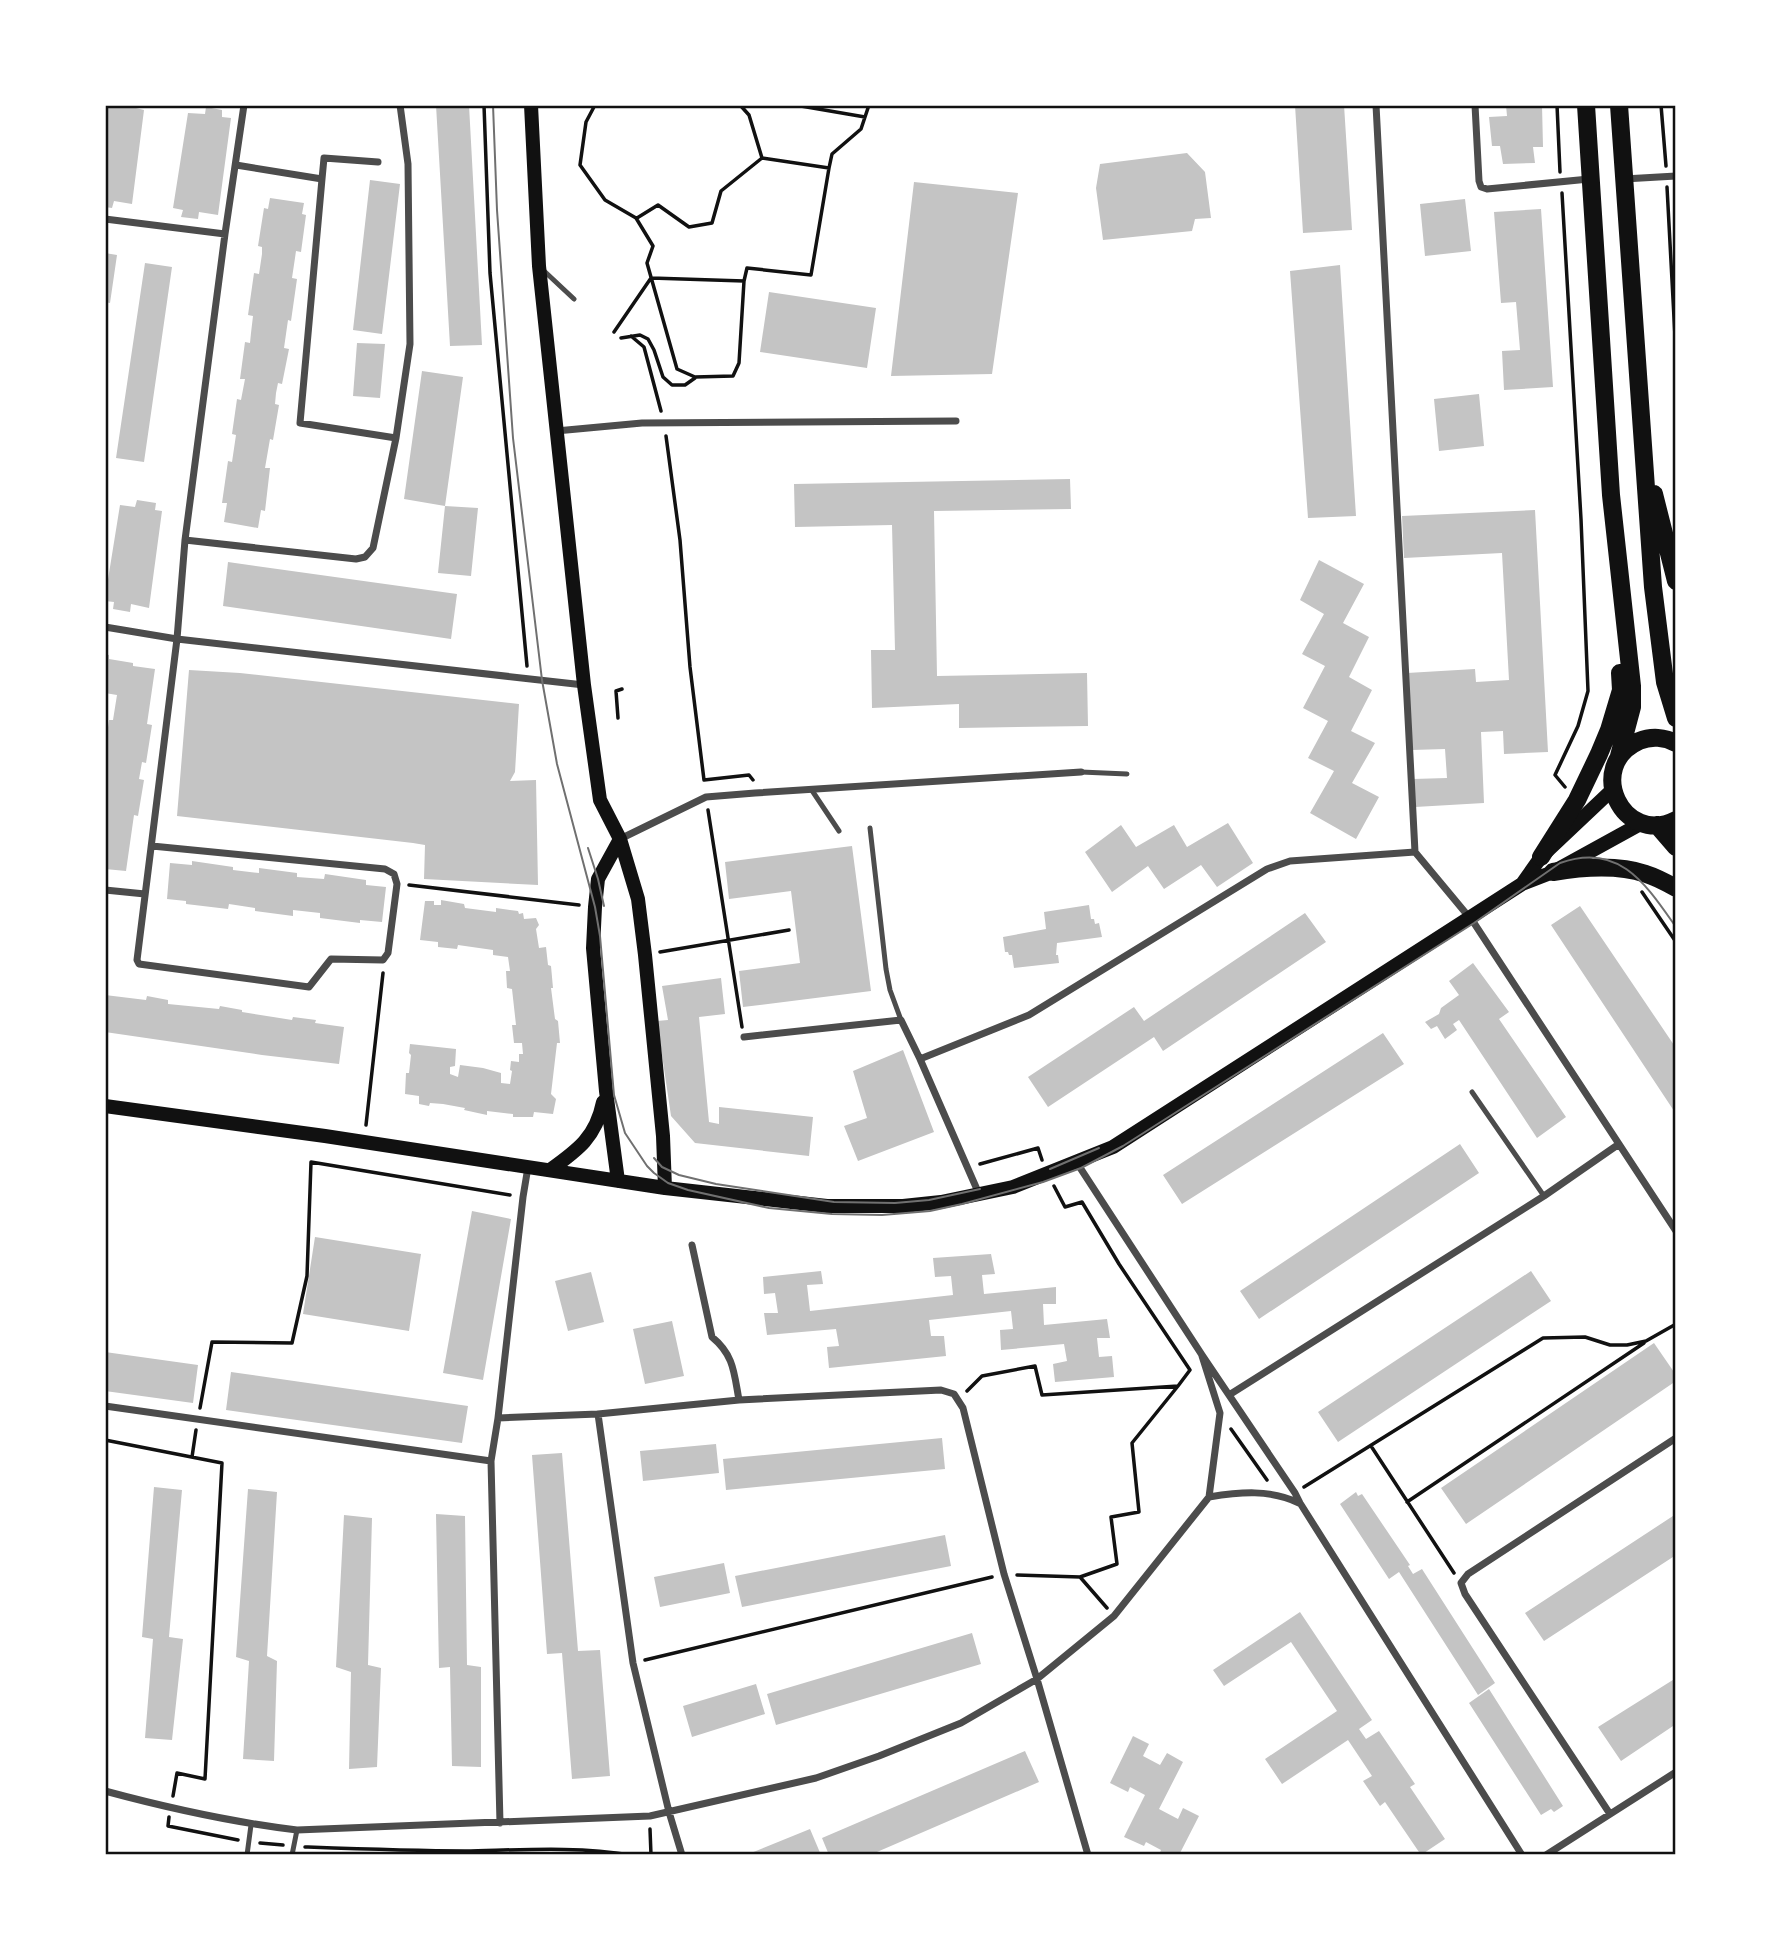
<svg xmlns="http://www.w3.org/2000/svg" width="1781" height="1960" font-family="'DM Sans',sans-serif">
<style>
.building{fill:#c4c4c4}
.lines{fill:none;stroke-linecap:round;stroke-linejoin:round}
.path{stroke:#111;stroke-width:3.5}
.service{stroke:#4c4c4c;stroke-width:5}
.minor{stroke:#4c4c4c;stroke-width:7}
.secondary{stroke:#111;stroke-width:14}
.primary{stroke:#111;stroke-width:18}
.tram{stroke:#707070;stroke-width:2}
.neatline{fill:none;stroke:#111;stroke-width:2.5}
</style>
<rect width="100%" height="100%" fill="#fff"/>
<!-- building -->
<path class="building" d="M105,105H137L136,108L144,110L132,204L114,201L112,208L105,207Z
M436,105H469L482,345L450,346Z
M1295,105H1344L1352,230L1303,233Z
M1506,105H1542L1543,147H1533L1535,163L1503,164L1500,146H1492L1489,117L1507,116Z
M206,107L222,110V117L231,118L218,215L199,212L198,219L181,217L183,210L173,208L188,113L205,114Z
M1187,153L1205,172L1211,218L1195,219L1192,231L1103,240L1096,188L1100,164Z
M370,180L400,184L382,334L353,330Z
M914,182L1018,193L992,374L891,376Z
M270,198L304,203L302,214L306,215L301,252L296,251L295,258L292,278L297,279L291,321L288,320L284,348L289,349L282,384L278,383L276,393L275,404L279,405L273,440L270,439L265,468H270L265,511L261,510L258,528L224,522L227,503H222L228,461L232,462L236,435L232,434L237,399L241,400L245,379H240L245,342L250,343L251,333L253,316L248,315L254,273L259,274L262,254V247L258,246L264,208L268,209Z
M1465,199L1471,251L1425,256L1420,204Z
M1541,209L1553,387L1504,390L1502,351L1520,350L1516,302L1501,303L1494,212Z
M105,253L117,255L110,303L105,302Z
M145,263L172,267L144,462L116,458Z
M1340,265L1356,516L1308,518L1290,271Z
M769,292L876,308L867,368L760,352Z
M357,343L385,344L380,398L353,396Z
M422,371L463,377L445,506L478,508L471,576L438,573L445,506L404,499Z
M1479,394L1484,446L1439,451L1434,399Z
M1070,479L1071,509L934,511L937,676L1087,673L1088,726L959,728V704L872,708L871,650H895L892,525L795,527L794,484Z
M137,500L156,503L155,510L162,511L149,608L131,604L130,612L113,609L114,602L105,601V598L120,505L135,507Z
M1535,510L1548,752L1504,754L1503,731L1481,732L1484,803L1415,807L1413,779L1447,778L1445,749L1412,750L1407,673L1475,669L1476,682L1509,680L1502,553L1404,558L1402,516Z
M1319,560L1364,584L1343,623L1369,637L1349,677L1372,690L1351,731L1375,743L1352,783L1379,797L1356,839L1310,813L1334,771L1308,758L1328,721L1303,708L1325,666L1302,654L1324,614L1300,600Z
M228,562L457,594L451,639L223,606Z
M105,654L109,655V659L133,663V666L155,669L147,724L152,725L146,763L142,762L139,779L144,780L138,816L134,815L126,871L105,869V774L108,757H105V750L109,720H113L117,695L105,693Z
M189,670L240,673L519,704L515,772L510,781L536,780L538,885L424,879L425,845L413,843L177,816Z
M1228,823L1253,863L1217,887L1201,865L1164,889L1148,866L1112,892L1085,852L1121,825L1136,847L1174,825L1187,847Z
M852,846L871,991L743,1007L739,971L800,963L791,891L729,899L725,862Z
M192,861L233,867V870L259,873V868L297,873V877L324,879L325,874L366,880V885L386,887L382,922L360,920V923L320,918V913L293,910V916L255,911V908L229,904L228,909L186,904V901L167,899L170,863L192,865Z
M441,900L464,904L465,908L496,912V908L518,911L519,914L523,913L524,919L536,918L539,925L536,929L539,948L546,947L548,965L551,966L553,988H551L555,1019L558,1021L560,1043H557L551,1094L556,1099L553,1114L534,1112L533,1117H513V1114L487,1111V1115L464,1110L465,1108L443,1104L430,1103L429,1106L419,1104V1096L405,1094L406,1073H409L411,1055L409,1053L410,1044L456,1049L455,1066L450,1067V1074L458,1077L460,1065L483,1068L501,1073V1083L510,1084L512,1071L510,1070L511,1061L519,1062V1054H523L522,1043H514L512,1025H516L512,989L507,988L506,971H510L508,957L493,955V950L458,945L457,949L438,947V942L420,940L425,901H434V905H441Z
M1089,905L1091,919H1094L1095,924L1099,923L1102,937L1057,943L1056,955H1058L1059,963L1014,968L1012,955H1009L1008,952H1005L1003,937L1046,929L1044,912Z
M1580,906L1676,1048V1114L1551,925Z
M1305,913L1326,942L1163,1051L1154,1037L1048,1107L1028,1077L1134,1007L1144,1021Z
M1473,963L1509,1012L1499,1019L1566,1117L1537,1138L1459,1020L1453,1024L1457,1030L1445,1039L1437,1026L1431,1029L1425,1022L1439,1014L1441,1008L1459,995L1449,981Z
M721,978L725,1014L699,1017L709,1122L719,1124V1107L813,1117L809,1156L695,1143L671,1116L657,1021L668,1020L662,986Z
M105,995L146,1000L147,996L168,1000V1004L219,1009L220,1006L242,1010V1012L292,1020L293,1017L316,1020L315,1023L344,1027L339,1064L262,1055L105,1032Z
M1383,1033L1404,1064L1182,1204L1163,1175Z
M903,1050L934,1132L858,1161L844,1126L867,1118L853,1071Z
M1460,1144L1479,1173L1259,1319L1240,1291Z
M472,1211L511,1219L483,1380L443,1373Z
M315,1237L421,1254L409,1331L303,1314Z
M991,1254L995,1274L982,1275L984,1294L1056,1287V1304H1043L1044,1325L1107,1319L1110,1338H1097L1099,1357L1112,1356L1114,1377L1055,1382L1053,1364L1067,1361L1064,1344L1001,1350L1000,1330L1013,1329L1011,1311L929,1320L931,1336H944L946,1356L829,1368L827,1347L839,1346L836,1329L767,1335L764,1313H778L775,1293L764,1294L763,1277L821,1271L823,1284L807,1285L810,1311L953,1295L951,1276L935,1277L933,1258Z
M1531,1271L1551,1301L1338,1442L1318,1412Z
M591,1272L604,1322L568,1331L555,1281Z
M672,1321L684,1376L645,1384L633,1329Z
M1654,1343L1676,1375V1381L1466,1524L1441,1488Z
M105,1352L198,1365L193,1403L105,1391Z
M231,1372L468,1406L462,1443L226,1410Z
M942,1438L945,1469L726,1490L723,1459Z
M716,1444L719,1473L643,1481L640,1451Z
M562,1453L578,1651L600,1650L610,1776L572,1779L562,1653L547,1654L532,1455Z
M154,1487L182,1490L169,1637L183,1639L172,1740L145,1738L153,1639L142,1637Z
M248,1489L277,1492L267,1656L277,1661L274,1761L243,1759L249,1661L236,1657Z
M1356,1492L1358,1496L1362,1494L1410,1565L1408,1566L1413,1574L1422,1569L1495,1683L1478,1695L1399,1572L1389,1579L1340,1504Z
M436,1514L465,1516L467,1665L481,1667V1767L452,1766L450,1667L439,1668Z
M1676,1514V1555L1544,1641L1525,1613Z
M344,1515L372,1518L368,1665L381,1668L377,1767L349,1769L351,1672L336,1667Z
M945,1535L951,1566L742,1607L735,1576Z
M724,1563L730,1593L660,1607L654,1577Z
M1300,1612L1372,1720L1359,1729L1366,1739L1379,1731L1415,1784L1410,1787L1445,1839L1421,1855L1385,1802L1380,1806L1363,1781L1372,1776L1348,1740L1282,1784L1265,1759L1337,1711L1291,1642L1224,1686L1213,1670Z
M972,1633L981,1664L776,1725L767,1694Z
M1676,1678V1724L1621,1761L1598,1727Z
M756,1684L765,1714L692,1737L683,1706Z
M1489,1689L1563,1806L1554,1812L1551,1809L1541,1815L1469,1703Z
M1133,1736L1149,1744L1143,1756L1160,1765L1167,1753L1183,1762L1159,1809L1178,1819L1183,1808L1199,1816L1179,1855H1159L1161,1850L1146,1842L1144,1846L1124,1837L1145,1795L1130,1787L1128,1792L1110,1783Z
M1025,1751L1039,1782L870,1855H829L822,1838Z
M810,1829L821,1855H746Z"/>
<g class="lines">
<!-- path -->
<path class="path" d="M484,105L490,273L527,666
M595,105L586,122L580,165L605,200L636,218L653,246L647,263L677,369L695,377L733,376L739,363L744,281
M795,105L865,117
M1557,105L1560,172
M1661,105L1666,166
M829,168L832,154L861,129L869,105
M1667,187L1676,355
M1562,193L1581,519L1588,691L1578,726L1555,775L1565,787
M637,218L658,205L689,227L712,223L721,191L762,158
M614,332L651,278L744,281L747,268L811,275L829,168L762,158L749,115L740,105
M631,336L644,347L661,411
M621,338L640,335L648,339L654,350L663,377L672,385H685L695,378
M666,436L680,540L690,667L704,780L749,775L753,780
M618,718L616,691L622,689
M708,810L742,1027
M409,885L579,905
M1642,892L1676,942
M660,952L789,930
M366,1125L383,973
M980,1164L1038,1148L1042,1160
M1054,1186L1065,1207L1082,1202L1119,1264L1190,1370L1178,1386
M967,1391L982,1376L1035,1366L1042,1395L1178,1386L1132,1443L1139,1512L1111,1517L1117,1564L1080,1577
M200,1408L212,1342L292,1343L307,1276L311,1162L510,1195
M1231,1429L1267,1480
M105,1440L222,1463L205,1779L177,1773L173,1796
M1371,1446L1454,1573
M192,1457L196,1430
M1304,1487L1543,1338L1585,1337L1610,1345H1627L1646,1341L1676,1324
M1407,1502L1644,1343
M1017,1575L1080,1577L1107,1608
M645,1660L992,1577
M169,1817L168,1826L238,1840
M650,1829L651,1855
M260,1843L283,1845
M305,1847C359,1849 412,1851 465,1851C520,1850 577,1846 631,1855"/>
<!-- service -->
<path class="service" d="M543,270L574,299
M1081,772L1127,774
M811,789L839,831
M870,828L886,969L890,990L901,1020
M1472,1092L1544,1196
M247,1855L251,1825
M292,1855L297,1830"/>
<!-- minor -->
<path class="minor" d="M1376,105L1415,852L1474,923L1676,1231
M1475,105L1479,181L1481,187L1487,189L1589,179
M236,165L322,179L300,423L396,438
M322,179L324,158L378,162
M1624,179L1676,176
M105,219L225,234
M556,431L642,423L956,421
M185,540L356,559L365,557L373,548L396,438L410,344L408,164L400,105
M105,627L177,639L584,685
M620,839L706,797L755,793L1081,772
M152,846L385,869L394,874L397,884L388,953L383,960L331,959L309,987L139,964L137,960L177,639L185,540L225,234L244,105
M105,890L145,894
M744,1037L901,1020L920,1059
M1077,1163L1202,1355L1295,1493L1300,1503L1522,1855
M979,1194L920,1059L1029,1015L1267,869L1290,861L1415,852
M692,1245L712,1337C734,1355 734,1373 739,1400
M1229,1395L1544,1196L1619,1144
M105,1406L491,1461
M598,1414L633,1663L669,1812L682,1855
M498,1418L523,1197L528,1167
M1209,1497C1240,1492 1270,1489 1299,1503
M105,1791C168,1808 231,1822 297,1830L650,1816L816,1778L879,1756L961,1723L1037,1679L1114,1616L1209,1497L1220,1413L1202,1356
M1610,1814L1465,1594L1461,1583L1468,1574L1676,1438
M500,1823L491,1461L498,1418L598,1414L739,1400L941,1390L954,1394L963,1408L1004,1574L1037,1679L1088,1855
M1546,1855L1676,1772"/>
<!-- secondary -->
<path class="secondary" d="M531,105L539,266L584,685L600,800L620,839L638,899L645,955L663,1136L665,1188
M1522,884L1541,857L1612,790V783
M105,1106L325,1136L665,1188L827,1206H903L941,1202L1013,1187L1113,1147L1522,884L1553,872L1642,823
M550,1170C578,1150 596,1137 603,1102
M618,1181L606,1091L593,948L595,907L598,879L620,839"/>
<!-- primary -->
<path class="primary" d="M1586,105L1611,495L1632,686V707L1619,756
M1619,105L1653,587L1665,682L1676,718
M1654,494L1676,581
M1676,743C1665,737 1651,736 1639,741C1584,766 1623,847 1676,820
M1657,825L1676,847
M1541,857L1577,800L1599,754L1609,730L1621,690L1620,673
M1553,872C1583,867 1617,864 1646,874C1656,877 1667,883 1676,888"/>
<!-- tram -->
<path class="tram" d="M493,105L497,210L513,438L542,680L557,764L595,907L600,936L614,1095L625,1133L647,1166L654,1173L668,1183L688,1190L769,1208L832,1214L882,1215L930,1211L962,1204L1043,1182L1081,1168L1123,1146L1474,923L1560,863C1619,842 1645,883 1676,927
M588,848L598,879L604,906
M654,1158L662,1167L679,1175L716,1184L834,1202L895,1203L929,1200L980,1189
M1050,1169L1099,1148"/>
</g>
<!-- border -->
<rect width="1781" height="1960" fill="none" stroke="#ffffff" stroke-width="214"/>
<rect x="107" y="107" width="1567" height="1746" class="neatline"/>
</svg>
